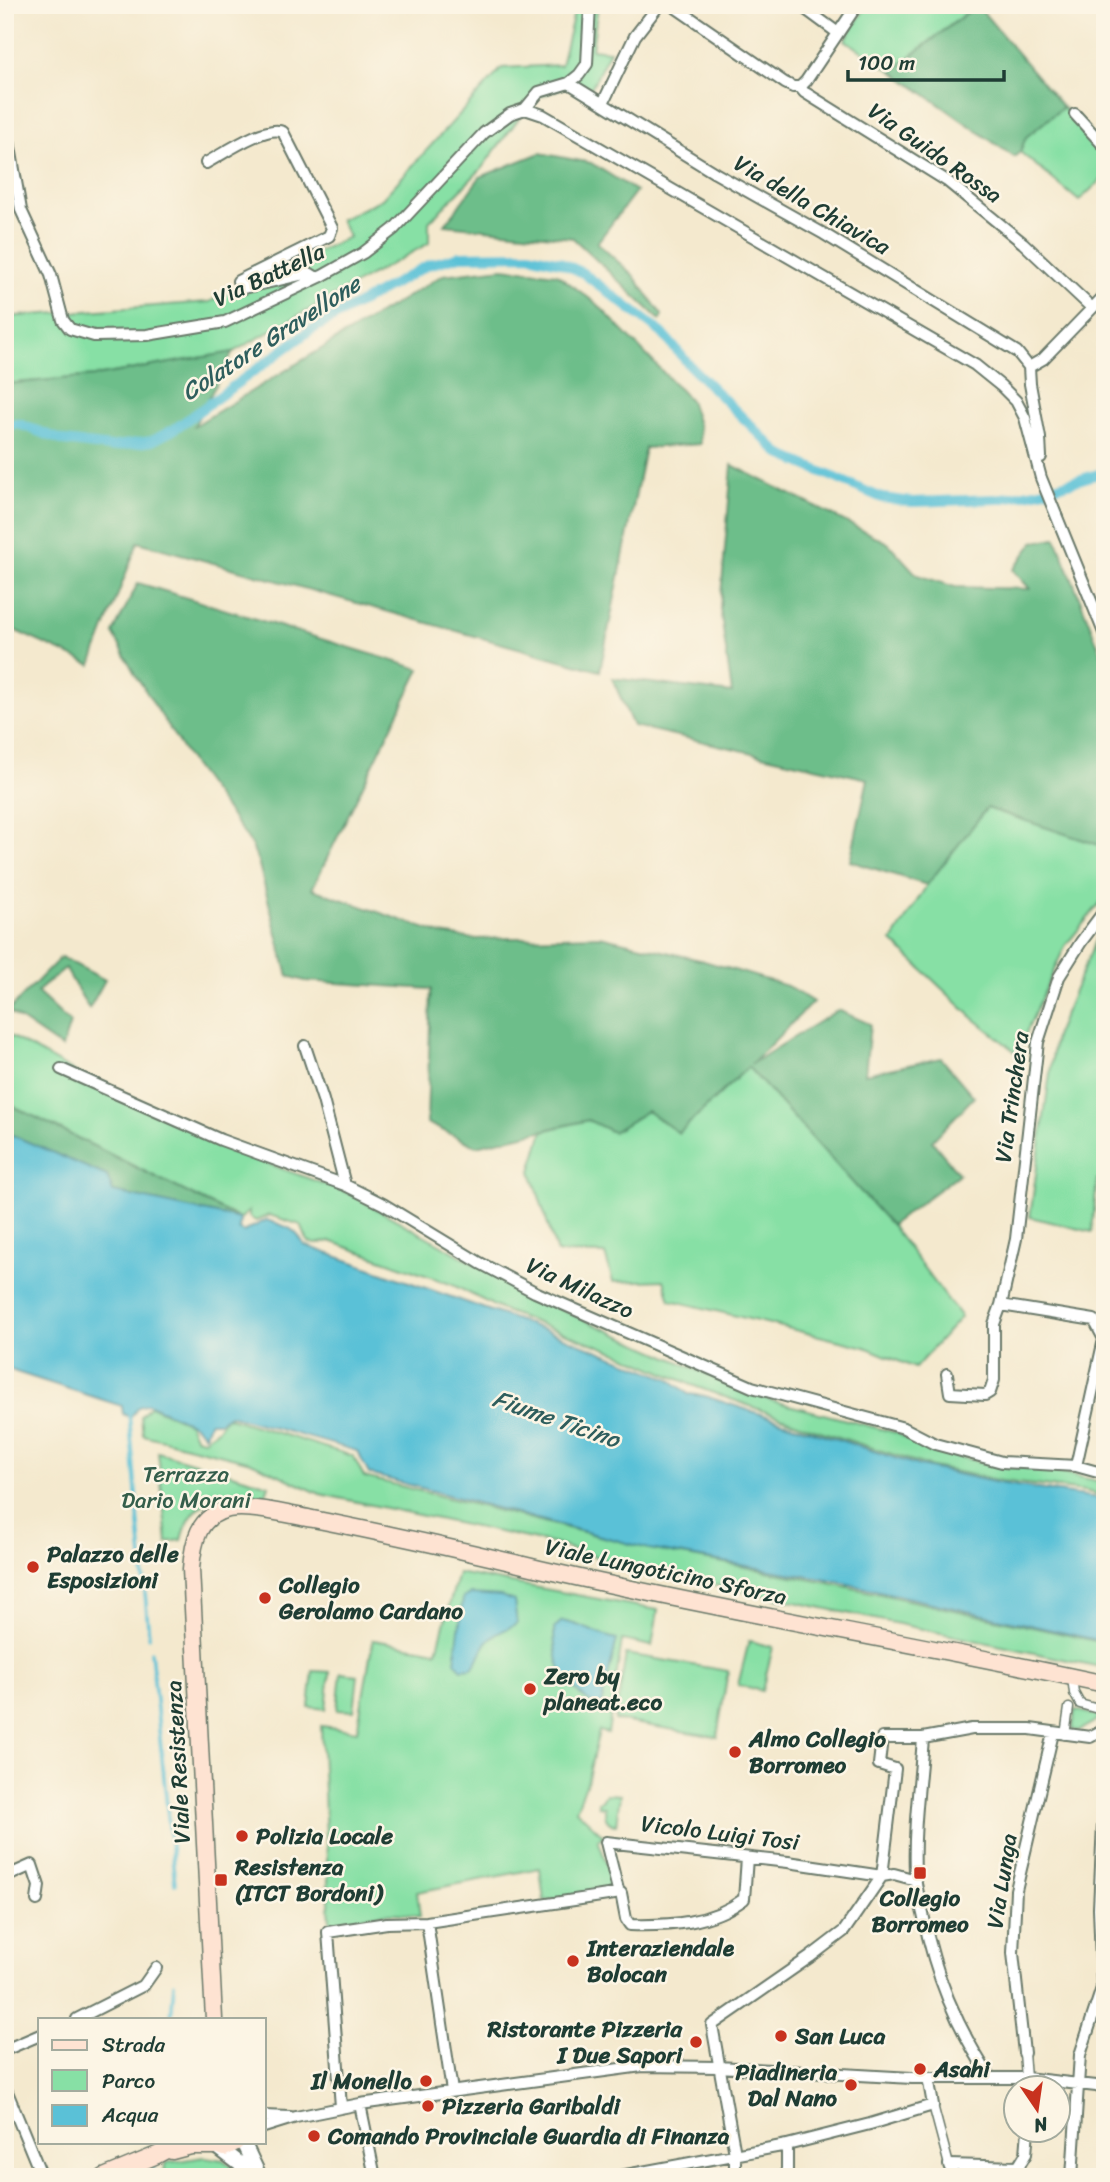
<svg xmlns="http://www.w3.org/2000/svg" width="1110" height="2182" font-family="Sriracha,sans-serif">
<style>
.green{fill:#87e0a5;stroke:#538e6c;stroke-width:2}
.forest{fill:#6dbe8a;stroke:#467e5f;stroke-width:2}
.water{fill:#5ac1d7;stroke:#3c7f86;stroke-width:2}
.lines{fill:none;stroke-linecap:round;stroke-linejoin:round}
.stream{stroke:#5ac1d7;stroke-width:3.5}
.canal{stroke:#5ac1d7;stroke-width:10}
.pedestrian-casing{stroke:#6a796a;stroke-width:11}
.minor-casing{stroke:#6a796a;stroke-width:14}
.tertiary-casing{stroke:#6a796a;stroke-width:18}
.secondary-casing{stroke:#6a796a;stroke-width:19}
.pedestrian{stroke:#fff;stroke-width:8}
.minor{stroke:#fff;stroke-width:10}
.tertiary{stroke:#fff;stroke-width:14}
.secondary{stroke:#fee3d2;stroke-width:16}
.poi-dot{fill:#c8321e;stroke:#fcf5e5;stroke-width:2.5}
.labels{text-anchor:middle;dominant-baseline:central;stroke-width:5;stroke-linejoin:round;paint-order:stroke}
.street-label{font-size:23px;fill:#1f3d34;stroke:#fcf5e5}
.park-label{font-size:23px;fill:#345e4b;stroke:#fcf5e5}
.poi-label{font-size:23px;font-weight:bold;fill:#1f3d34;stroke:#fcf5e5;text-anchor:start}
.water-label{font-size:24px;font-style:italic;fill:#2e5e5d;stroke:#fcf5e5}
</style>
<rect width="100%" height="100%" fill="#fcf5e5"/>
<filter id="ink" filterUnits="userSpaceOnUse"><feTurbulence type="fractalNoise" baseFrequency=".0143" numOctaves="2"/><feDisplacementMap in="SourceGraphic" scale="14" xChannelSelector="R" yChannelSelector="G"/><feConvolveMatrix kernelMatrix="1 2 1 2 8 2 1 2 1" color-interpolation-filters="sRGB"/></filter>
<filter id="wash" filterUnits="userSpaceOnUse"><feTurbulence type="fractalNoise" baseFrequency=".00686" numOctaves="4" result="noise"/><feDisplacementMap in="SourceGraphic" scale="28" xChannelSelector="R" yChannelSelector="G"/><feGaussianBlur stdDeviation="1.57" result="paint"/><feColorMatrix in="noise" values="0 0 0 0 0 0 0 0 0 0 0 0 0 0 0 0 0 1.4 0 .05"/><feComposite in="paint" operator="in"/></filter>
<g filter="url(#wash)">
<rect width="100%" height="100%" fill="#f4e9ce"/>
<!-- green -->
<path class="green" d="M576,5H598L592,49L610,51L590,90L577,82L539,97L519,118L481,169L429,222V243L233,352L95,376L5,384V317L209,302L349,237L340,220L382,199L502,68L561,65Z
M867,5H976L892,71L845,40Z
M1063,107L1105,159V176L1079,201L1020,152L1026,137Z
M987,808L1105,847V897L1065,946L1017,1053L972,1017L892,941L927,885Z
M1105,928V1180L1097,1179L1092,1232L1030,1217L1055,1037L1098,934Z
M5,1033L73,1071L197,1132L269,1164L346,1192L544,1302L732,1385L773,1401L897,1433L926,1449L999,1466L1051,1470L1105,1483V1496L1085,1491L1001,1481L928,1466L814,1429L697,1387L618,1353L502,1310L453,1285L330,1241L315,1244L308,1242L301,1225L269,1215L256,1221L249,1217V1211L240,1219L5,1102Z
M748,1067L891,1225L961,1317L915,1368L865,1347L670,1300L664,1280L613,1282L605,1254L557,1253L531,1171L543,1131L589,1120L613,1132L647,1111L679,1133Z
M150,1406L189,1423L195,1437L204,1439L217,1430L226,1417L353,1456L364,1477L655,1550L839,1585L1105,1643V1668L621,1565L555,1544L320,1494L251,1462L143,1435L141,1416Z
M158,1452L269,1485L263,1502C224,1494 193,1493 182,1540L167,1542Z
M458,1573L658,1610L652,1646L622,1640L608,1733L599,1731L587,1782L576,1810L604,1836L598,1840L617,1891L544,1901L540,1868L417,1892L420,1917C387,1908 363,1917 330,1924L321,1726L357,1731L373,1640L437,1651Z
M749,1641L773,1647L762,1691L738,1685Z
M626,1654L728,1671L717,1737L615,1720Z
M313,1671L330,1672L326,1709L309,1707Z
M341,1673L358,1675L354,1711L337,1710Z
M1075,1710L1103,1717L1078,1731L1072,1730Z
M606,1794L620,1795L616,1825C606,1824 605,1816 605,1807L598,1806V1802L602,1801Z
M205,2157L223,2160L247,2177H164L165,2163Z"/>
<!-- forest -->
<path class="forest" d="M977,5L1063,107L1026,137L1020,152L1014,157L892,71Z
M540,153L591,163L636,191L597,243L633,275L662,315L660,320L573,238L445,225L480,177Z
M503,268L557,274L598,305L690,400L699,428L700,444L645,448L600,671L138,542L91,665L5,626V384L95,376L233,352L194,426L443,275Z
M732,465L888,543L917,575L955,587L1030,589L1013,570L1034,542L1056,538L1105,663V847L987,808L927,885L850,861L868,779L633,726L612,678L732,693L720,608Z
M138,583L420,669L312,889L441,934L474,939L600,936L704,961L787,986L813,1002L751,1064L838,1010L870,1024L865,1074L941,1058L974,1097L932,1141L959,1174L891,1225L748,1067L679,1133L647,1111L613,1132L588,1120L476,1146L427,1123L431,989L305,981L288,976L258,861L250,842L192,764L135,674L113,633Z
M61,957L105,980L89,1009L65,968L37,992L70,1023L62,1048L8,1011Z
M5,1102L240,1219L113,1192L107,1176L5,1132Z"/>
<!-- water -->
<path class="water" d="M5,1132L107,1176L113,1192L240,1219L239,1229L243,1232L266,1220C285,1226 295,1227 304,1245L545,1330L670,1379L688,1394L705,1396L920,1466L999,1483L1105,1499V1642L839,1582L649,1549L369,1474L357,1451L229,1415L219,1422H209L205,1435L193,1424L148,1404L138,1407L131,1417L123,1414L122,1406L16,1372L5,1367Z
M471,1594L501,1596L514,1601L517,1623C509,1629 499,1631 491,1638C481,1646 481,1659 472,1668L462,1669L455,1662L463,1598Z
M562,1621C581,1624 597,1635 617,1639L601,1705L598,1708C565,1686 554,1668 554,1628Z"/>
<g class="lines">
<!-- stream -->
<path class="stream" d="M129,1413L149,1637
M151,1652L175,1884
M171,2019L174,1983
M153,2168L154,2177"/>
<!-- canal -->
<path class="canal" d="M5,425L19,424L64,441L110,447L152,441L173,430L308,332L428,265L460,256L529,255L560,262L583,273L662,333L692,368L780,454L882,498L912,502L998,499L1041,491L1105,472"/>
</g>
</g>
<g filter="url(#ink)">
<g class="lines">
<!-- pedestrian casing -->
<g class="pedestrian-casing">
<path id="pedestrian" d="M1072,1677L1074,1693L1080,1704L1105,1711
M1065,1735L1069,1708
M1024,2053L1026,2078
M933,2105L949,2165"/>
</g>
<!-- minor casing -->
<g class="minor-casing">
<path id="minor" d="M672,5L785,83L793,87H800L804,92L947,181L1023,243L1092,308
M800,5L838,33
M569,83L715,173L824,234L1017,352L1029,367L1030,384L1040,438L1041,457
M800,87L806,81L857,5
M603,103L635,36L659,5
M525,109L543,115L975,365L1001,386L1016,401L1025,418L1041,478L1105,635
M525,109L539,92L569,83L579,75L587,64L590,5
M1075,114L1105,147
M5,118L21,210L51,275L63,320L70,329L94,336L147,335L225,322L322,276L363,253L394,229L484,133L510,114L525,109
M206,163C223,154 266,124 283,132L332,228L329,236L238,281L244,288L309,273L317,278
M1029,367L1043,359L1105,295
M305,1046L323,1100L345,1185
M61,1069L221,1140L345,1185L383,1204L480,1263L535,1292L752,1387L904,1428L935,1444L1002,1462L1076,1466L1105,1474
M947,1374L950,1393L985,1395L990,1392L994,1380V1324L1001,1305
M1076,1466L1104,1339L1094,1320L1001,1305L1016,1239L1038,1042L1059,977L1081,942L1105,910
M923,1738L972,1729H1030L1090,1737L1105,1729
M5,1877L32,1865L39,1886L37,1900
M916,1880L894,1874L882,1876L895,1769L879,1764L882,1738H923C920,1782 913,1828 915,1872C915,1886 920,1901 923,1914C935,1975 956,2026 990,2077
M619,1894L606,1842L788,1862L882,1876L844,1931L810,1957L712,2025L735,2154V2177
M427,1922L452,2091
M77,2019L144,1985L156,1968
M5,2050L40,2035
M1024,2053L1013,1953L1016,1890L1053,1733
M5,2087L42,2177
M360,2104L375,2177
M341,2107L328,1932L387,1923L427,1922L621,1893L626,1919L630,1925C669,1926 711,1924 744,1899L747,1858
M264,2116L290,2117
M264,2127L296,2117L360,2104L642,2066L718,2067L912,2078H1026L1105,2087
M787,2145V2177
M615,2177L787,2145L870,2124L933,2105L928,2077
M954,2177L949,2165L1018,2167
M1017,2177L1018,2167L1026,2154L1028,2130
M1072,2177L1080,2055L1102,1988L1099,1908L1105,1782"/>
</g>
<!-- tertiary casing -->
<g class="tertiary-casing">
<path id="tertiary" d="M243,2142L259,2176
M218,2147L257,2177"/>
</g>
<!-- secondary casing -->
<g class="secondary-casing">
<path id="secondary" d="M214,2019L191,1569C193,1542 198,1515 229,1509C250,1505 291,1515 313,1519C389,1534 465,1551 540,1569C727,1612 917,1643 1105,1684
M210,2142L224,2148L236,2142
M172,2151L191,2146H215
M104,2177L157,2155L181,2142"/>
</g>
<!-- pedestrian -->
<use href="#pedestrian" class="pedestrian"/>
<!-- minor -->
<use href="#minor" class="minor"/>
<!-- tertiary -->
<use href="#tertiary" class="tertiary"/>
<!-- secondary -->
<use href="#secondary" class="secondary"/>
</g>
</g>
<!-- markers -->
<g class="poi-dot">
<circle cx="33" cy="1567" r="7"/>
<circle cx="265" cy="1598" r="7"/>
<circle cx="530" cy="1689" r="7"/>
<circle cx="735" cy="1752" r="7"/>
<circle cx="242" cy="1836" r="7"/>
<rect x="913" y="1866" width="14" height="14" rx="3.5"/>
<rect x="214" y="1873" width="14" height="14" rx="3.5"/>
<circle cx="573" cy="1961" r="7"/>
<circle cx="781" cy="2036" r="7"/>
<circle cx="696" cy="2042" r="7"/>
<circle cx="920" cy="2069" r="7"/>
<circle cx="426" cy="2081" r="7"/>
<circle cx="851" cy="2085" r="7"/>
<circle cx="428" cy="2106" r="7"/>
<circle cx="314" cy="2136" r="7"/>
</g>
<g class="labels">
<!-- street labels -->
<g class="street-label">
<text transform="translate(935 153) rotate(35)">Via Guido Rossa</text>
<text transform="translate(812 205) rotate(30)">Via della Chiavica</text>
<text transform="translate(269 275) rotate(-25)">Via Battella</text>
<text transform="translate(1012 1097) rotate(-82)">Via Trinchera</text>
<text transform="translate(580 1288) rotate(25)">Via Milazzo</text>
<text transform="translate(666 1572) rotate(12)">Viale Lungoticino Sforza</text>
<text transform="translate(178 1762) rotate(-93)">Viale Resistenza</text>
<text transform="translate(720 1833) rotate(7)">Vicolo Luigi Tosi</text>
<text transform="translate(1002 1881) rotate(-81)">Via Lunga</text>
</g>
<!-- park labels -->
<g class="park-label">
<text x="186" y="1474">Terrazza<tspan x="186" dy="26">Dario Morani</tspan></text>
</g>
<!-- poi labels -->
<g class="poi-label">
<text x="47" y="1554">Palazzo delle<tspan x="47" dy="26">Esposizioni</tspan></text>
<text x="279" y="1585">Collegio<tspan x="279" dy="26">Gerolamo Cardano</tspan></text>
<text x="544" y="1676">Zero by<tspan x="544" dy="26">planeat.eco</tspan></text>
<text x="749" y="1739">Almo Collegio<tspan x="749" dy="26">Borromeo</tspan></text>
<text x="256" y="1836">Polizia Locale</text>
<text x="235" y="1867">Resistenza<tspan x="235" dy="26">(ITCT Bordoni)</tspan></text>
<text x="920" y="1898" text-anchor="middle">Collegio<tspan x="920" dy="26">Borromeo</tspan></text>
<text x="587" y="1948">Interaziendale<tspan x="587" dy="26">Bolocan</tspan></text>
<text x="682" y="2029" text-anchor="end">Ristorante Pizzeria<tspan x="682" dy="26">I Due Sapori</tspan></text>
<text x="795" y="2036">San Luca</text>
<text x="934" y="2069">Asahi</text>
<text x="837" y="2072" text-anchor="end">Piadineria<tspan x="837" dy="26">Dal Nano</tspan></text>
<text x="412" y="2081" text-anchor="end">Il Monello</text>
<text x="442" y="2106">Pizzeria Garibaldi</text>
<text x="328" y="2136">Comando Provinciale Guardia di Finanza</text>
</g>
<!-- water labels -->
<g class="water-label">
<text transform="translate(271 338) rotate(-33)">Colatore Gravellone</text>
<text transform="translate(556 1419) rotate(19)">Fiume Ticino</text>
</g>
</g>
<!-- margin -->
<rect width="1110" height="2182" fill="none" stroke="#fcf5e5" stroke-width="28"/>
<!-- legend -->
<rect x="38" y="2018" width="228" height="126" fill="#fcf5e5" stroke="#a4ab9e" stroke-width="2"/>
<rect x="52" y="2040" width="35" height="10" fill="#fee3d2" stroke="#a4ab9e" stroke-width="2"/>
<text x="102" y="2052" font-size="21" fill="#1f3d34">Strada</text>
<rect x="52" y="2070" width="35" height="21" fill="#87e0a5" stroke="#a4ab9e" stroke-width="2"/>
<text x="102" y="2088" font-size="21" fill="#1f3d34">Parco</text>
<rect x="52" y="2105" width="35" height="21" fill="#5ac1d7" stroke="#a4ab9e" stroke-width="2"/>
<text x="102" y="2122" font-size="21" fill="#1f3d34">Acqua</text>
<!-- north arrow -->
<g transform="translate(1037 2109) rotate(167)"><circle r="33" fill="#fcf5e5" stroke="#a4ab9e" stroke-width="2"/>
<path d="M0-5L12 26L0 18L-12 26Z" fill="#c8321e"/>
<text y="-10" font-size="19" font-weight="bold" text-anchor="middle" fill="#1f3d34">N</text>
</g>
<!-- scale -->
<path d="M848 70v10h156v-10" fill="none" stroke="#1f3d34" stroke-width="3.5"/>
<text x="858" y="70" font-size="21" fill="#1f3d34" stroke="#fcf5e5" stroke-width="5" paint-order="stroke">100 m</text>
</svg>
